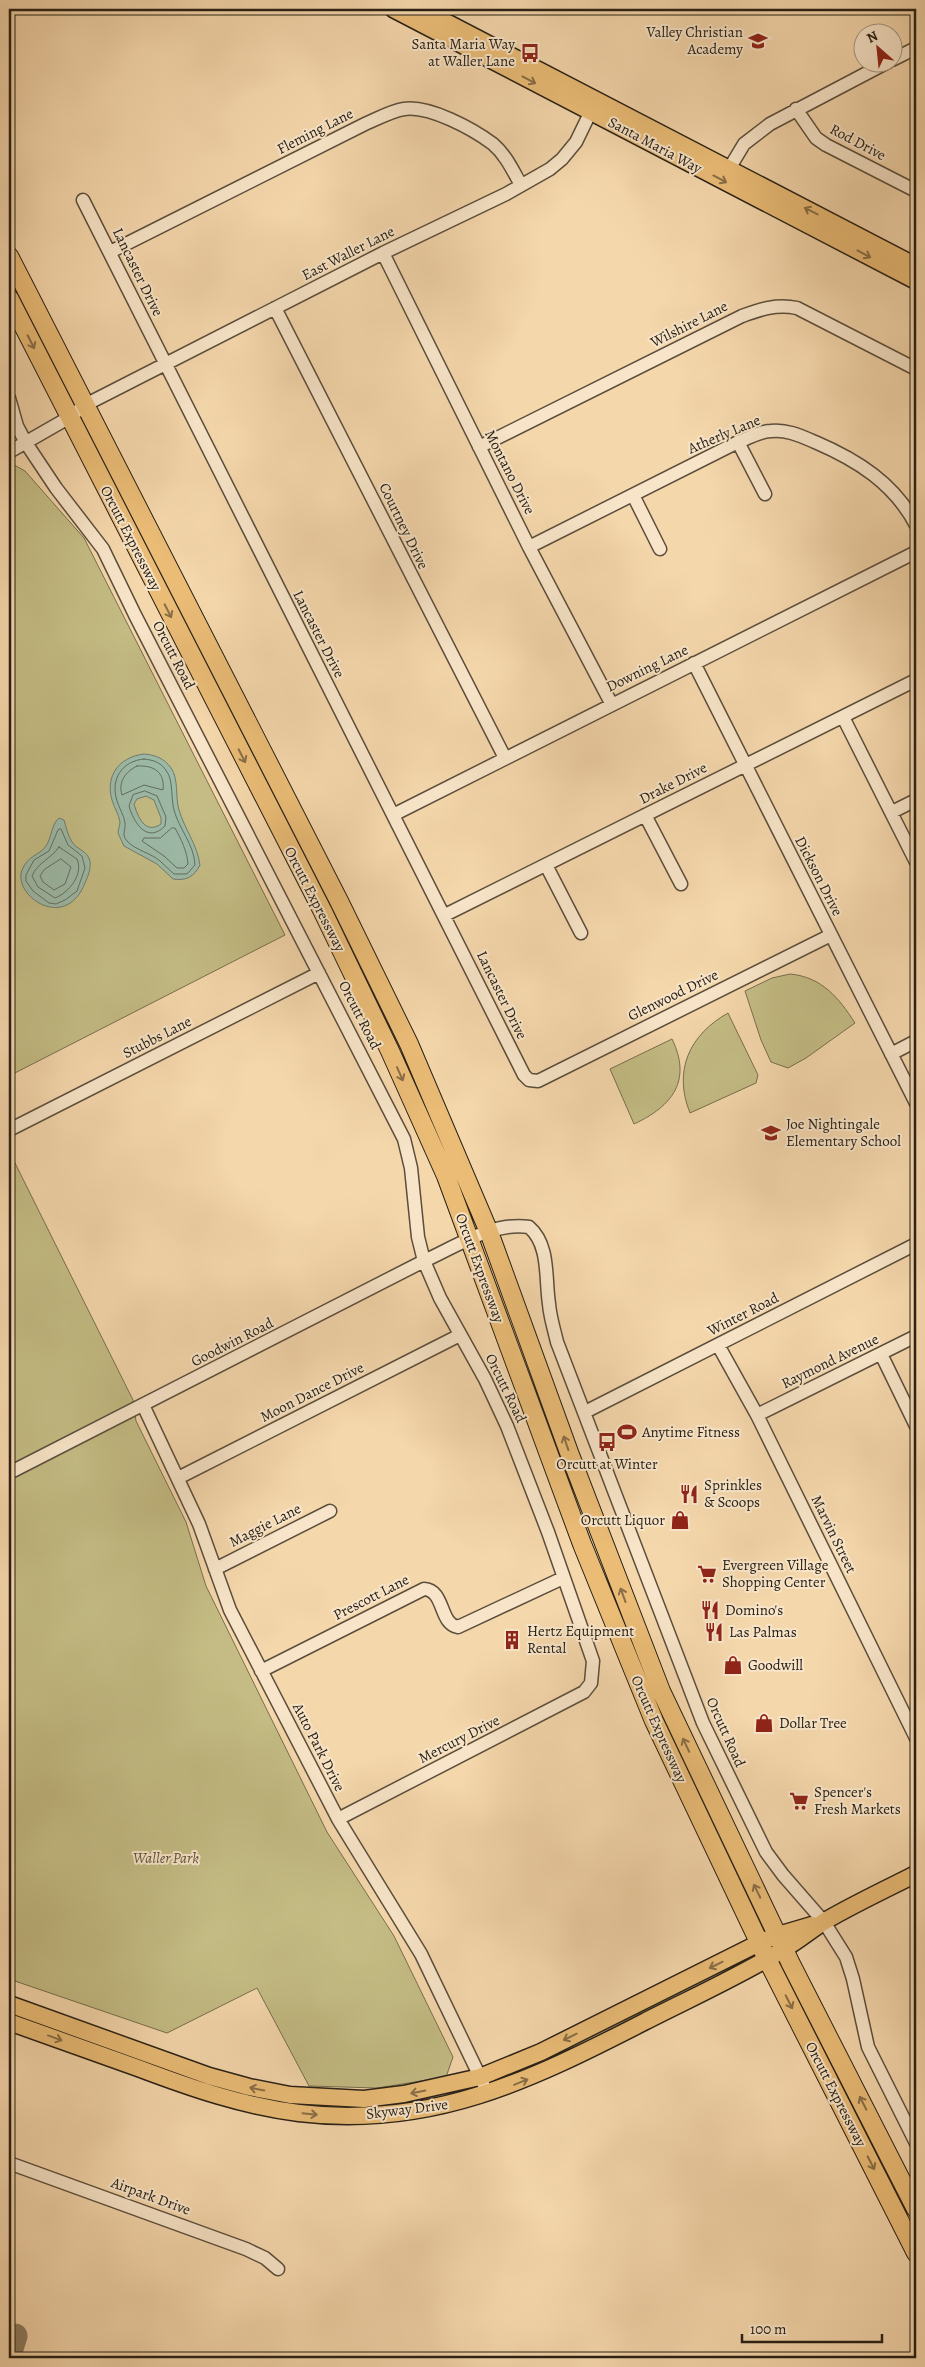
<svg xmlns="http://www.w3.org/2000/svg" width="925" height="2367" font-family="Alegreya,serif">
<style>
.green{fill:#c4bc84;stroke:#766e4d}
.water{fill:#9cbaa8;stroke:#6e7c6e;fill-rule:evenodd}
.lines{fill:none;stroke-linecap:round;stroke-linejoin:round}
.shore{stroke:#626d5f;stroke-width:1}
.taxiway{stroke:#8e7c61;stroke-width:25}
.minor-casing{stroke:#5b4e3c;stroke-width:15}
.major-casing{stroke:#282016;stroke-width:19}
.highway-casing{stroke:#282016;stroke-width:20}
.minor{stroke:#f8e5c9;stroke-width:12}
.major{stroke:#eabc76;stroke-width:16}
.highway{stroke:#eabc76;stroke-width:18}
.oneway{stroke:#896e46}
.labels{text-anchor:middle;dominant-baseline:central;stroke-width:4;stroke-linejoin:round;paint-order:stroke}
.poi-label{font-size:15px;fill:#282016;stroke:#f8e5c9;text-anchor:start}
.street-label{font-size:15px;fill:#282016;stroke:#f8e5c9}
.park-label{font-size:15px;font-style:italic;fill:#574f37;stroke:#f8e5c9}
</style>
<rect width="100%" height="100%" fill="#f5d7ac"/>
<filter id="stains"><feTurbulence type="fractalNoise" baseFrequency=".004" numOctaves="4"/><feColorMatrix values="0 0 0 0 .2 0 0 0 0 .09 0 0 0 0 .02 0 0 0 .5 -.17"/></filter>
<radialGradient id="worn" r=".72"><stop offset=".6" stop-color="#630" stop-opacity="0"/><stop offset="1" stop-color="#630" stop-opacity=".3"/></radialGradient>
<!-- green -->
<path class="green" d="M9,462L25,471L84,538L285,935L9,1076Z
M790,974C822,977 839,998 855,1023L806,1058L788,1068L771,1062L761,1040L745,991L772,978Z
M728,1013L758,1075L756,1083L690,1113C673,1071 689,1035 728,1013Z
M672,1039C692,1080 673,1106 634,1124L610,1069Z
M9,1151L133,1400L136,1421L186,1522L206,1586L327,1832L394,1936L453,2057L446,2077L377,2088L309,2086L257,1988L167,2033L9,1979Z"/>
<!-- water -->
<path class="water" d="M144,754C155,755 164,758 171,768C179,779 175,797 179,810C185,830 197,844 200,865C194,877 186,881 173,879L157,864L124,846L118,833C118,829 120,826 120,822C119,815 114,807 112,800C105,776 119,757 144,754ZM146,796L154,800L161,818V824C145,835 138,817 134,804L137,799Z
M59,818L64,820C66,827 68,836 72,842C77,850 87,850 90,861C91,869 88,876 85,883C65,933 12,895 22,870C28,855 39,856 46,846C52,837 51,825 59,818Z"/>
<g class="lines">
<!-- shore -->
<path class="shore" d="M144,759C154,760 162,763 167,772C173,779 171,800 174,810C179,829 194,844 195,865L187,874H174C169,870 165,865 160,861C151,853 135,850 127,841C121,834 126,830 125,823C124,815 119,808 117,801C110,779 122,761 144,759Z
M137,766C154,765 165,772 163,790L144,785L122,795C118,782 125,772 137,766Z
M145,791L157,796L166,817L165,826C147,844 134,823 129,806L133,795Z
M172,828H175C181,839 187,851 188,864L184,868H177L164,856L142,841L144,838H160Z
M61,829L68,845L82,856L85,868L77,891L65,900L56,904L49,903L33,891L26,881V875L34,860L49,851L58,830Z
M59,847L77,859C84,875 68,893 55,898L38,887L32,876C38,862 51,859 59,847Z
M61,859L71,867L65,884L54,890L43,882L40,876L44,870Z"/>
<!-- taxiway -->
<path class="taxiway" d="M9,2355L15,2336"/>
<!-- minor casing -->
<g class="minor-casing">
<path id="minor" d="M892,60L916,48
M796,109L816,138L826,145L916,191
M729,169L744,144L770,124L888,62
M83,200L524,1075L529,1080L538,1081L831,935
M110,252L365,124C377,119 391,111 404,109C429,105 473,129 493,144C506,155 513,171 521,185
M383,253L529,547L611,703
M275,308L505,758
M9,398L17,426L26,443L56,488L103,549L135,615L404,1139L411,1168L418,1237L424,1261L440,1298L485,1379L507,1426L548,1532L593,1661L591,1683L584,1692L338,1819
M738,442L765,494
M479,447L742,316C761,309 776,304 797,308L916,369
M9,452L70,417L85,405L383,253L506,194L550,169L562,159L576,142L594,105
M633,495L660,549
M529,547L738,442C749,438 760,431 771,431C786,429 801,436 815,442C857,460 894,483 916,525
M694,663L916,1103
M843,717L916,862
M892,812L916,800
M393,815L916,552
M645,815L681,884
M546,865L581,933
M445,915L916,680
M891,1054L916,1041
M9,1130L319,973
M718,1345L757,1415L916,1738
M881,1354L916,1426
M143,1405L199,1524L230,1610L338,1819L421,1954L483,2083
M585,1412L916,1244
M757,1415L916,1336
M9,1473L424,1261C455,1247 494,1221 529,1227C550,1245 545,1278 549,1304C550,1317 554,1329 557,1342L703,1723L766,1852L783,1875L824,1922L846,1957L853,1979L868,2047L916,2143
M178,1478L460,1335
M215,1569L330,1511
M261,1671L424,1589C445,1590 439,1624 458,1627L563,1578
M9,2163L246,2249L265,2258L278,2269"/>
</g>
<!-- major casing -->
<g class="major-casing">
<path id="major" d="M393,9L916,281
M421,9L916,266
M9,2004L209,2076L249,2087L290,2095L364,2099L404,2094L480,2077L541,2052L759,1943L778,1935L812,1925
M9,2022C52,2037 95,2053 138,2068C191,2088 243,2106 299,2113C431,2129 531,2080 644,2022C691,1998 740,1976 784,1949C798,1941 811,1930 825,1921C854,1904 886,1889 916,1874"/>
</g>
<!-- highway casing -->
<g class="highway-casing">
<path id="highway" d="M9,256L339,901L409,1044L489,1232L570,1455L661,1691L791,1964L916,2209
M9,298L322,910L390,1051L446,1176L582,1544L654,1721L767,1959L916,2253"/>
</g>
<!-- minor -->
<use href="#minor" class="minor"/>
<!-- major -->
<use href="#major" class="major"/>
<!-- highway -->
<use href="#highway" class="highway"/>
</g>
<!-- one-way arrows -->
<defs><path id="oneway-shaft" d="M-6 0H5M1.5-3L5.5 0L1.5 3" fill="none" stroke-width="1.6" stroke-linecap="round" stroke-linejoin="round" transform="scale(1.25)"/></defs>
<g class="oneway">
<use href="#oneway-shaft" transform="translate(529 80) rotate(28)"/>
<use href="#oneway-shaft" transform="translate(720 179) rotate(28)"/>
<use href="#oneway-shaft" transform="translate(811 211) rotate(-153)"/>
<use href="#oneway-shaft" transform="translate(864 254) rotate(28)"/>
<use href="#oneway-shaft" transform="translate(31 342) rotate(63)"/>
<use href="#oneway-shaft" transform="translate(168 611) rotate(63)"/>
<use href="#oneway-shaft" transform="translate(242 756) rotate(63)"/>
<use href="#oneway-shaft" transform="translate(400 1074) rotate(66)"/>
<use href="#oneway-shaft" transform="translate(566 1443) rotate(-109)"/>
<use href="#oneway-shaft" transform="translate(623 1595) rotate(-110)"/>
<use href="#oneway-shaft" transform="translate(686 1745) rotate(-115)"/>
<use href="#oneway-shaft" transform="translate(757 1891) rotate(-116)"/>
<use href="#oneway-shaft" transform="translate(716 1965) rotate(154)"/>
<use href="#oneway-shaft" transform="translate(789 2002) rotate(63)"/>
<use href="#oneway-shaft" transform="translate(570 2037) rotate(154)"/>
<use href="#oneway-shaft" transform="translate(55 2038) rotate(20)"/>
<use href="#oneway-shaft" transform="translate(521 2082) rotate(-22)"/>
<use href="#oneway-shaft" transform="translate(257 2089) rotate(-169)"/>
<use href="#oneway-shaft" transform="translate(418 2092) rotate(169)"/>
<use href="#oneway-shaft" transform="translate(863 2103) rotate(-117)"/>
<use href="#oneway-shaft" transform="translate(310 2114) rotate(6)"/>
<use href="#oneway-shaft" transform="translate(871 2163) rotate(63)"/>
</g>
<!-- icons -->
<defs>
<g id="school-bare" transform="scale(1.5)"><path d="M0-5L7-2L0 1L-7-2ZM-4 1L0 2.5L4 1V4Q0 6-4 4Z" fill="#8f2418" stroke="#f8e5c9" stroke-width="2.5" paint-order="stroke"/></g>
<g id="bus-bare" transform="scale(1.5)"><path d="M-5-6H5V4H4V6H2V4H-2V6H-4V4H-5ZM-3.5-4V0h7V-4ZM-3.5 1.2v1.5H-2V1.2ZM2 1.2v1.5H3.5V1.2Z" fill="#8f2418" stroke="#f8e5c9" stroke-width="2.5" paint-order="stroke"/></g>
<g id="stadium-bare" transform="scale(1.5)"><path d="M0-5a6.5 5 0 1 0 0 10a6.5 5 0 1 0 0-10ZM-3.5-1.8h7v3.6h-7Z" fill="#8f2418" stroke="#f8e5c9" stroke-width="2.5" paint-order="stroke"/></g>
<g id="restaurant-bare" transform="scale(1.5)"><path d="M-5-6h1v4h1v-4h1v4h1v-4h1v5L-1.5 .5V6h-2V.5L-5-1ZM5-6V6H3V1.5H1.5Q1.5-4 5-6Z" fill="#8f2418" stroke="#f8e5c9" stroke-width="2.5" paint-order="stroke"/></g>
<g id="shop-bare" transform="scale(1.5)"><path d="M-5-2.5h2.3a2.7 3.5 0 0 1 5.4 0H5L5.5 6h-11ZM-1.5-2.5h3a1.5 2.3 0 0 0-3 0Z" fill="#8f2418" stroke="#f8e5c9" stroke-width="2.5" paint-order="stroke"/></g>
<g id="supermarket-bare" transform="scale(1.5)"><path d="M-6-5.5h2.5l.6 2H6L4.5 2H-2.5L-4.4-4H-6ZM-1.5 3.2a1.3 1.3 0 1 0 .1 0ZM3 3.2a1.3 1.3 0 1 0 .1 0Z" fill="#8f2418" stroke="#f8e5c9" stroke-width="2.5" paint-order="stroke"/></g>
<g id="building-bare" transform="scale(1.5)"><path d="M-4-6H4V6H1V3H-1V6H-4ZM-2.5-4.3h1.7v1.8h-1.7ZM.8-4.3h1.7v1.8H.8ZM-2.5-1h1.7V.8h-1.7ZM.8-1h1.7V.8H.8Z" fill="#8f2418" stroke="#f8e5c9" stroke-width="2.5" paint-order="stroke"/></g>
</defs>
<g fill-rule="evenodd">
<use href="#school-bare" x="758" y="41"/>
<use href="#bus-bare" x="530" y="53"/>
<use href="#school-bare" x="771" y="1133"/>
<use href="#stadium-bare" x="627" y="1432"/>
<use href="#bus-bare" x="607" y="1442"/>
<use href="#restaurant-bare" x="689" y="1494"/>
<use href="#shop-bare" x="680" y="1520"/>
<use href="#supermarket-bare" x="707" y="1574"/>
<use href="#restaurant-bare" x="710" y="1610"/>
<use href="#restaurant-bare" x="714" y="1632"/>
<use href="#building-bare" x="512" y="1640"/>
<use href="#shop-bare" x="733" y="1665"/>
<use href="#shop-bare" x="764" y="1723"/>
<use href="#supermarket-bare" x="799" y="1801"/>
</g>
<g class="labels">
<!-- poi labels -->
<g class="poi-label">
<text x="743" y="32" text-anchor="end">Valley Christian<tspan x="743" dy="17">Academy</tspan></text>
<text x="515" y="44" text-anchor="end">Santa Maria Way<tspan x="515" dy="17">at Waller Lane</tspan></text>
<text x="786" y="1124">Joe Nightingale<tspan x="786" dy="17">Elementary School</tspan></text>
<text x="642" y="1432">Anytime Fitness</text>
<text x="607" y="1464" text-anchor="middle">Orcutt at Winter</text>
<text x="704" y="1485">Sprinkles<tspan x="704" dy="17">&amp; Scoops</tspan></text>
<text x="665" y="1520" text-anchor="end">Orcutt Liquor</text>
<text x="722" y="1565">Evergreen Village<tspan x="722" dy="17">Shopping Center</tspan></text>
<text x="725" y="1610">Domino's</text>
<text x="527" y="1631">Hertz Equipment<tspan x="527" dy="17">Rental</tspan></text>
<text x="729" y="1632">Las Palmas</text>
<text x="748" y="1665">Goodwill</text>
<text x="779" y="1723">Dollar Tree</text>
<text x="814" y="1792">Spencer's<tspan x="814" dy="17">Fresh Markets</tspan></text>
</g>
<!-- street labels -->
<g class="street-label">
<text transform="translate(315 131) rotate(-27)">Fleming Lane</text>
<text transform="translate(858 142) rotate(28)">Rod Drive</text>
<text transform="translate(655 145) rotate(28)">Santa Maria Way</text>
<text transform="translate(348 253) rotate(-27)">East Waller Lane</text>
<text transform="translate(138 272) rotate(64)">Lancaster Drive</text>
<text transform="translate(689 324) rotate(-27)">Wilshire Lane</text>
<text transform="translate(724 434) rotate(-23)">Atherly Lane</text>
<text transform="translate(510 472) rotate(63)">Montano Drive</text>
<text transform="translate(404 526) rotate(64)">Courtney Drive</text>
<text transform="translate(131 538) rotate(63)">Orcutt Expressway</text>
<text transform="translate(319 634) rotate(63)">Lancaster Drive</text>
<text transform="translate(174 655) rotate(63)">Orcutt Road</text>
<text transform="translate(647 668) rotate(-26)">Downing Lane</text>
<text transform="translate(673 783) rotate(-27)">Drake Drive</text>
<text transform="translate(819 876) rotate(63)">Dickson Drive</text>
<text transform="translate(315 899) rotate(63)">Orcutt Expressway</text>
<text transform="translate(502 995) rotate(64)">Lancaster Drive</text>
<text transform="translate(673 995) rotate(-26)">Glenwood Drive</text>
<text transform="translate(360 1015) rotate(63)">Orcutt Road</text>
<text transform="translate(157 1037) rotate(-27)">Stubbs Lane</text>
<text transform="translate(480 1268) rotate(70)">Orcutt Expressway</text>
<text transform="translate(743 1314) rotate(-27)">Winter Road</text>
<text transform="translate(232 1342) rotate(-27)">Goodwin Road</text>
<text transform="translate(830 1361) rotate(-26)">Raymond Avenue</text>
<text transform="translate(506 1388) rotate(64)">Orcutt Road</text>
<text transform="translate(312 1392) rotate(-27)">Moon Dance Drive</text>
<text transform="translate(265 1525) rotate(-27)">Maggie Lane</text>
<text transform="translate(834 1534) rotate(64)">Marvin Street</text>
<text transform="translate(371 1597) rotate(-27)">Prescott Lane</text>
<text transform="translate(659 1729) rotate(66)">Orcutt Expressway</text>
<text transform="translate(726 1732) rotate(66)">Orcutt Road</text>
<text transform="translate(459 1739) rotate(-27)">Mercury Drive</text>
<text transform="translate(319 1747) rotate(63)">Auto Park Drive</text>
<text transform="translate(836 2094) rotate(63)">Orcutt Expressway</text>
<text transform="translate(407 2109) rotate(-7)">Skyway Drive</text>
<text transform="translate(151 2196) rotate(20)">Airpark Drive</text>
</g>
<!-- park labels -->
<g class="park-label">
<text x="166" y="1858">Waller Park</text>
</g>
</g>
<!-- margin -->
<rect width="925" height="2367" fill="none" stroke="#f5d7ac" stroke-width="30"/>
<rect x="10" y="10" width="905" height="2347" fill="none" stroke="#282016" stroke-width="2.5"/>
<rect x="15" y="15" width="895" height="2337" fill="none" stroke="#282016"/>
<!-- north arrow -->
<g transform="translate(878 48) rotate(333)"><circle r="24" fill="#f8e5c9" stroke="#a59681"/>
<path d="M0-4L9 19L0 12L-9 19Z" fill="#8f2418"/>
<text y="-8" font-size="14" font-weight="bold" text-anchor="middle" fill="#282016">N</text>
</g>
<!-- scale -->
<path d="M742 2334v8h140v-8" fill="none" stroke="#282016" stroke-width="2.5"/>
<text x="750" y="2334" font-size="15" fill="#282016" stroke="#f8e5c9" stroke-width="4" paint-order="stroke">100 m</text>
<rect width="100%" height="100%" filter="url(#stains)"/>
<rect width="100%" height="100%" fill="url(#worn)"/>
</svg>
